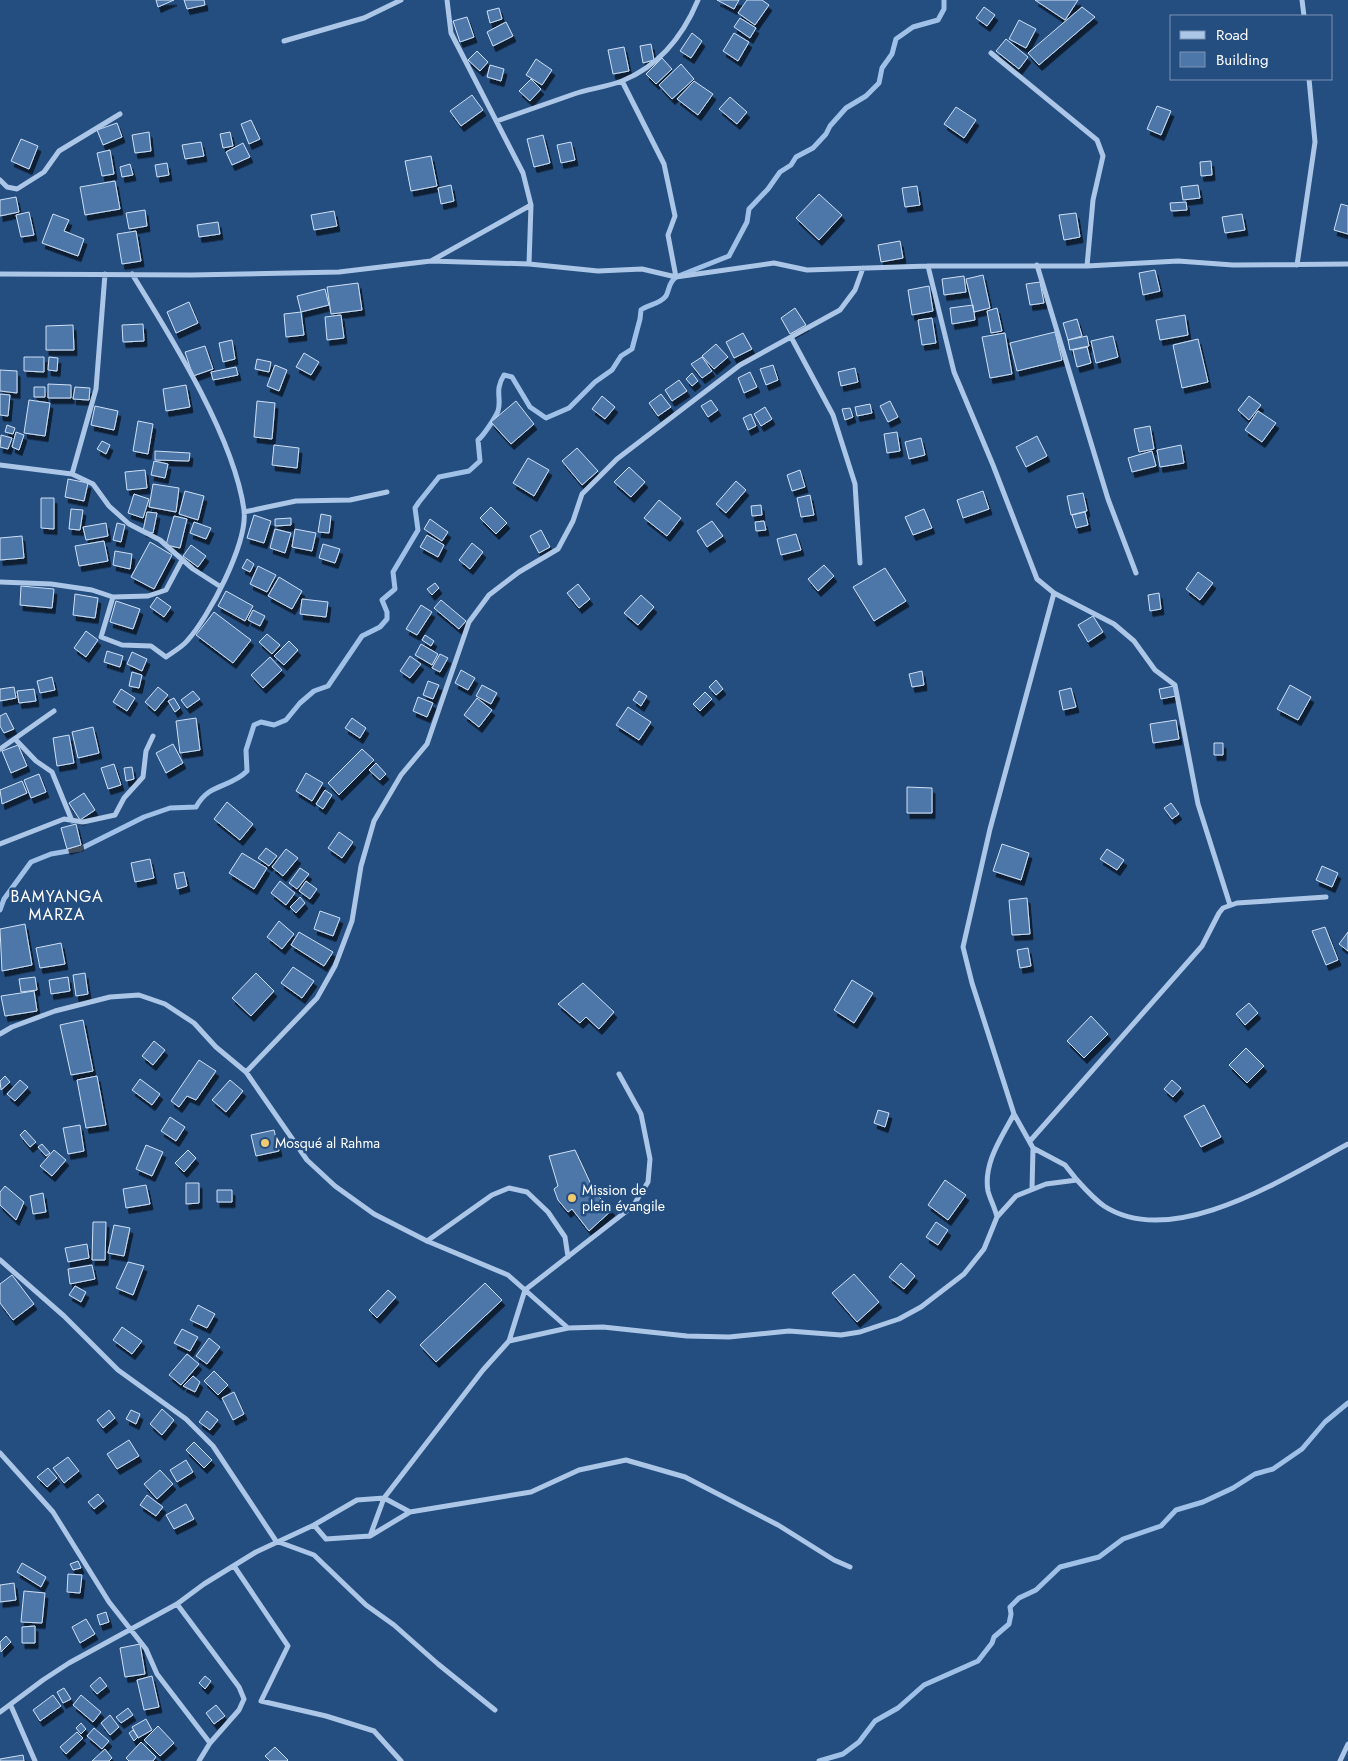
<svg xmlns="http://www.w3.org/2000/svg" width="1348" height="1761" font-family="Jost,sans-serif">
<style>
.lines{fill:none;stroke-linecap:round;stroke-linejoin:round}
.stream{stroke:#9fc1e7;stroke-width:5}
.building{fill:#4d77a9;stroke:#cee0f5;filter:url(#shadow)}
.minor{stroke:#abc6e6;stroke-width:5}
.poi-dot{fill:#f0ca6f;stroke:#244d80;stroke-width:2}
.labels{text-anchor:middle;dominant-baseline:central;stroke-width:5;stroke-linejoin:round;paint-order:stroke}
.poi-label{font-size:14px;fill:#fff;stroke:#244d80;text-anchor:start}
.quarter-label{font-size:16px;letter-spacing:1px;fill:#fff;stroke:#244d80}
</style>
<defs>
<filter id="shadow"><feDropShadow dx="3" dy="5.5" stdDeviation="0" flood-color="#0009"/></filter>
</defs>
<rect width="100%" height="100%" fill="#244d80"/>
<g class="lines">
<!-- stream -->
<path class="stream" d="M0,910L4,899L31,862L51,854L80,849L144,817L170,808L196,807C210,782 229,789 247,771L246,750L254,725L261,722L274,725L286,720L300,703L314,691L328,686L362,636L380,627L387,619V612L382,600L395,589L393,572L418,530L415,508L419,502L439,477L469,471L480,461L478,440C484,435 495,418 498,411C502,398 494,391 504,375L512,377L530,407L546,418L569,408L595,382L612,370L621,356L632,349L640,319L641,310C648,304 659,305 666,296C670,289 668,283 676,277L729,256L747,222L749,209L768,189L780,172L791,165L796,157L813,148L826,134L830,126L846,108L866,96L879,83L882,68L892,54L896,39L913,27L938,20L944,9V0
M819,1761L843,1754L859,1742L875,1721L898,1708L924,1685L978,1661L992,1643L994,1637L1009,1624L1011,1614L1010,1607L1019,1598L1036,1590L1060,1567L1099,1557L1123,1539L1161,1526L1176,1510L1203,1502L1233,1488L1255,1474L1273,1469L1302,1449L1325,1422L1348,1403"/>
</g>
<!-- building -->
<path class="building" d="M156,0H174L158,7Z
M184,0H204L205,5L187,9Z
M717,0H739L734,9Z
M747,0H762L769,5L755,25L738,13Z
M1035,0H1078L1065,20Z
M984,7L995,15L987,26L976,18Z
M1082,7L1095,17L1039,65L1028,53Z
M499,8L502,19L490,23L487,11Z
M467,17L474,37L460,42L453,21Z
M740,18L756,28L750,38L734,27Z
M1019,20L1036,29L1026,48L1009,39Z
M506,22L513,36L493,46L487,32Z
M692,33L702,41L691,58L680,51Z
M734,33L749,42L738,61L723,51Z
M1006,39L1028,57L1019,69L996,51Z
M651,44L654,60L643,63L640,46Z
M624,47L629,71L613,74L608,50Z
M477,51L488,62L480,71L468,60Z
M662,58L672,69L656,84L646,74Z
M536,59L552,70L542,85L526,75Z
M681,64L694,79L672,99L659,85Z
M490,65L504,69L501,81L487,77Z
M531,79L541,89L530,101L519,91Z
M694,81L713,94L698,115L677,99Z
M472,95L483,110L461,126L450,111Z
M730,97L747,112L737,124L719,109Z
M1157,106L1171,111L1161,135L1147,129Z
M956,107L976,120L964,138L944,124Z
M251,120L260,139L249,144L241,124Z
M117,123L122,137L103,145L97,130Z
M149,132L151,151L135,153L132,135Z
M230,132L233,146L223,148L220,134Z
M543,135L550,163L534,167L527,139Z
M21,139L38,146L29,169L11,161Z
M201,142L204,156L185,159L182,145Z
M571,142L575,160L561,163L557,145Z
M243,143L250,157L232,165L226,152Z
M110,150L114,174L102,176L97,153Z
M431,156L437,186L411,191L405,161Z
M1211,161L1212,175L1201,176L1200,162Z
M167,163L169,175L157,177L155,165Z
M130,164L133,175L122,177L120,167Z
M115,181L120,209L85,215L80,187Z
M451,185L454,201L441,204L438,188Z
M1198,185L1200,198L1183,200L1181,187Z
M917,186L920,205L905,207L902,188Z
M819,194L842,215L819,240L796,218Z
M16,197L19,212L0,216V200Z
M1186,202L1187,210L1171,211L1170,203Z
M1341,204L1348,206V234L1334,230Z
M145,210L147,226L129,229L126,213Z
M334,211L337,226L314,230L311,215Z
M29,212L34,235L21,237L16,215Z
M1076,213L1080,237L1064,240L1059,215Z
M53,214L69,220L64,231L84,239L78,256L42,243Z
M1242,214L1245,230L1225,233L1222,217Z
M218,222L220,234L199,237L197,225Z
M136,231L141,261L122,264L117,234Z
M900,241L903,258L881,262L878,245Z
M1155,270L1160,291L1143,295L1139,273Z
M983,275L990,308L974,312L966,279Z
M964,276L966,292L944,295L942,279Z
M1040,282L1044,303L1030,305L1026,284Z
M358,283L362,310L331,314L327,287Z
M929,286L933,311L912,315L908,290Z
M325,289L329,305L301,312L297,296Z
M189,302L198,323L176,333L167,312Z
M973,305L975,320L952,324L950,308Z
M795,308L806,325L790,334L781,318Z
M997,308L1002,331L991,333L987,311Z
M301,312L304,335L286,337L284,314Z
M341,315L344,338L327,340L325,317Z
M1185,315L1188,335L1160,340L1156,320Z
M932,318L936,343L922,345L918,320Z
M1077,319L1082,336L1068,340L1063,323Z
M143,324L144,341L123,342L122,325Z
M73,325L74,350H46V326Z
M1055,332L1062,360L1017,371L1010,343Z
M743,333L752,349L734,358L726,342Z
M1005,333L1012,374L990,378L982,337Z
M1087,336L1089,346L1070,350L1068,340Z
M1113,336L1118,357L1096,363L1091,341Z
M1198,339L1208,382L1182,388L1173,345Z
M232,340L235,359L223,362L219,343Z
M716,344L728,357L714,369L702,356Z
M205,346L213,369L193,376L185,352Z
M1087,347L1091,363L1077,367L1073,350Z
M304,353L319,362L311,375L296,367Z
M24,357H44V372L24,371Z
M49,357L58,358L57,371L48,370Z
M702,357L712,371L702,378L691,364Z
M257,359L271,362L269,372L255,369Z
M275,365L287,370L279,391L267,386Z
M773,365L778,380L766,385L760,369Z
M236,367L238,375L213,380L211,372Z
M855,368L858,382L841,386L838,372Z
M0,370L17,371V393L0,391Z
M750,372L757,387L744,393L738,378Z
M692,373L698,381L692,386L686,379Z
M679,380L687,391L672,401L665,390Z
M48,384L71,385V398H48Z
M186,385L190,407L166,411L163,389Z
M34,387H45V397H34Z
M75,387L90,388L89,400L73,399Z
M0,394L10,395L8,416L0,415Z
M661,394L671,407L658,416L649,403Z
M602,396L615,407L605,419L592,409Z
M1249,396L1261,405L1249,420L1238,410Z
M29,400L50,403L45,436L24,433Z
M711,400L718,410L708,417L701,406Z
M257,401L275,403L272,439L254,437Z
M516,401L534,424L511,444L491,422Z
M890,401L898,417L888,422L880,406Z
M870,404L872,413L857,416L855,407Z
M95,406L118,411L114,430L91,425Z
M765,407L772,419L761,426L754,414Z
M850,408L853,417L845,420L842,409Z
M1258,411L1276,423L1262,442L1245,430Z
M751,414L756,426L748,430L743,418Z
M138,421L153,424L148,454L133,451Z
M7,425L15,428L13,434L5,432Z
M1150,426L1154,449L1139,452L1134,429Z
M16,432L24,435L19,450L12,447Z
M897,432L900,451L887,453L884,434Z
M1,435L12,438L8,449L0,447Z
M1037,436L1047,456L1026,467L1016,447Z
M921,438L925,455L909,459L905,442Z
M102,441L110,445L106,454L97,449Z
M274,445L299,448L297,468L272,465Z
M1181,445L1184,463L1160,467L1157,450Z
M577,448L598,471L582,485L562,461Z
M155,451L190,453L189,461L155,460Z
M1152,451L1156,466L1132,472L1128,458Z
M528,458L549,470L534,496L513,483Z
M154,461L168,464L165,478L151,475Z
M629,467L645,482L631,497L614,482Z
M145,470L147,488L127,490L125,472Z
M800,470L805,487L792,491L787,475Z
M68,479L88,483L84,501L65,497Z
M736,481L746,490L726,513L716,504Z
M153,484L179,488L176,512L149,507Z
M185,491L204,496L198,520L179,514Z
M983,491L989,509L963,518L957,500Z
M1083,493L1087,511L1071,515L1067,496Z
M134,494L149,499L143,518L128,513Z
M810,495L814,515L801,517L797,498Z
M41,498H54V529L41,528Z
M659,500L681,518L667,536L644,518Z
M761,505L762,515L752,516L751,506Z
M491,507L507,523L496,534L480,518Z
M71,509L83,510L80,530L69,529Z
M924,509L932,528L913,535L905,517Z
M147,512L157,513L153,533L143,531Z
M1085,512L1088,525L1076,528L1072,515Z
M321,514L331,516L329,533L318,532Z
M254,515L271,521L264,543L247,538Z
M174,516L187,519L180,548L166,545Z
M291,518V525L275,526V519Z
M430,519L448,532L442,541L424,529Z
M712,521L723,536L707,547L697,531Z
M764,521L766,530L756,531L755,522Z
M194,522L211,528L206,539L190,533Z
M106,523L108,536L86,540L83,527Z
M117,523L125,525L121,542L113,540Z
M275,529L291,533L285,553L270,548Z
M295,529L316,533L312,551L292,547Z
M541,530L550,547L539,553L530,536Z
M796,534L801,550L781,555L777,539Z
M427,535L444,545L438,557L420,547Z
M22,536L24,558L0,560V538Z
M104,541L108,561L79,566L75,546Z
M150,542L172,555L154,589L131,577Z
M472,543L483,552L470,569L459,560Z
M323,544L340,549L335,563L319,558Z
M191,545L206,556L198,567L183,556Z
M115,551L132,554L130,569L113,565Z
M247,559L254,564L250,572L242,568Z
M824,565L834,576L818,591L808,579Z
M258,566L276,575L267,592L250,584Z
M885,568L906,601L874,621L853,587Z
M1198,572L1213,583L1200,600L1186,589Z
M279,577L302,591L292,609L268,596Z
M435,583L439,588L432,595L427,589Z
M578,584L590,599L579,608L567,593Z
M21,586L54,589L52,608L20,605Z
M226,591L253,606L245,621L218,606Z
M1159,593L1161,609L1150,611L1148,595Z
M75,594L98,598L95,618L73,615Z
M641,595L654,607L638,625L624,613Z
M157,597L171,607L164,617L150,607Z
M302,599L328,602L326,617L300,614Z
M441,600L466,621L459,629L434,608Z
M116,601L140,609L133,629L110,622Z
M421,605L432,612L417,635L406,629Z
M253,610L265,616L260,626L248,620Z
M214,612L251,640L233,663L196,635Z
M1093,616L1103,632L1088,642L1078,625Z
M86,631L98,640L86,657L74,648Z
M267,634L280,645L272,654L259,642Z
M425,635L434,641L431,646L422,640Z
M289,641L298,650L284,665L274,656Z
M421,644L438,654L432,665L415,655Z
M107,651L123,656L120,667L104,662Z
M132,652L147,659L142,671L127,664Z
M440,654L448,658L440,672L432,668Z
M410,656L421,664L410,678L400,671Z
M270,657L282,670L263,688L251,675Z
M461,670L475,678L468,690L455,683Z
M922,671L924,685L912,687L909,674Z
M132,672L142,675L139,688L129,686Z
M52,677L55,690L40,693L37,681Z
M716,680L723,689L716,695L709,687Z
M428,681L439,685L433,699L423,695Z
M482,685L497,693L491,704L476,696Z
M1290,685L1311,697L1298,720L1277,709Z
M1174,686L1176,696L1161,699L1159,689Z
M14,687L16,698L0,701V689Z
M158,687L168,695L155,711L145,702Z
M1071,688L1076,707L1063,710L1059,691Z
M34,689L36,701L19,703L17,691Z
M121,689L135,698L127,711L113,702Z
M193,691L200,699L187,708L181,700Z
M639,691L647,696L641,706L633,700Z
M705,692L712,699L700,711L693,704Z
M418,697L433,703L427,717L413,711Z
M174,698L180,708L175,712L168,701Z
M477,698L492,710L479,727L464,715Z
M628,707L651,722L639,740L616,725Z
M6,713L14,729L4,733L0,726V716Z
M196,718L200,750L180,753L176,721Z
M352,718L366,728L360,738L345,728Z
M1176,720L1179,739L1153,743L1150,724Z
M93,727L99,753L78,758L72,732Z
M69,735L74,763L57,766L53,738Z
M1214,743H1223V755H1214Z
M173,744L183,763L166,773L156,753Z
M18,745L27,766L11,773L2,751Z
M362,749L374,760L339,795L328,783Z
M376,763L386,774L380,780L369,770Z
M114,764L121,785L108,789L101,768Z
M132,767L134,779L126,781L124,768Z
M306,773L323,783L312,801L296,791Z
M39,774L46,792L31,798L24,780Z
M22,781L27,793L2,804L0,790Z
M907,787L932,788V813H907Z
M325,790L332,795L323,809L316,804Z
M84,793L95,810L80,820L69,803Z
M227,802L253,824L240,840L214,819Z
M1171,803L1179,814L1172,819L1164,808Z
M76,824L81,845L67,849L61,828Z
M339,832L353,842L342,858L328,848Z
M1002,844L1029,853L1021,880L993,871Z
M266,848L277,856L269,866L258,858Z
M286,849L298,858L283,876L272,867Z
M1107,849L1124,860L1117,870L1100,859Z
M242,853L267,868L254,889L229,873Z
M150,859L154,878L135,882L131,863Z
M1322,866L1338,873L1332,887L1316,880Z
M300,868L309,874L297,889L289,883Z
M184,872L187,886L177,889L174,874Z
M280,881L295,893L286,905L271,893Z
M306,881L317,889L310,899L299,891Z
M300,897L305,903L296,913L290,907Z
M1027,898L1030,934L1012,935L1009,900Z
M320,911L340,918L333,936L314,929Z
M279,921L294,934L282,949L267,937Z
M25,924L32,965L2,971L0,929Z
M1325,927L1338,960L1326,965L1312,931Z
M299,932L333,952L324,966L291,945Z
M1348,932V951L1339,944Z
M61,943L65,964L40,968L36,948Z
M1028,948L1031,966L1020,968L1017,950Z
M293,967L314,981L302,998L281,983Z
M85,973L88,994L76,996L73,975Z
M256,973L274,991L251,1016L232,998Z
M35,977L37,990L21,992L19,979Z
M68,977L70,991L51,994L49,980Z
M852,980L873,993L854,1023L834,1010Z
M583,983L614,1012L599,1029L586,1017L580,1023L558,1004Z
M34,991L37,1011L5,1016L1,996Z
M1249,1003L1258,1013L1245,1025L1236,1014Z
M1091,1016L1108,1034L1084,1058L1067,1041Z
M83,1020L93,1071L71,1075L60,1025Z
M154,1041L165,1050L153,1065L142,1056Z
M1246,1048L1264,1066L1247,1083L1229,1065Z
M199,1060L216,1071L196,1100L187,1096L179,1107L171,1101Z
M5,1076L10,1082L1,1090L0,1081Z
M97,1076L106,1125L86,1128L77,1080Z
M140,1079L160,1094L152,1105L132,1090Z
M20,1080L28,1087L15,1101L7,1094Z
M230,1080L243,1091L226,1112L212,1100Z
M1172,1080L1181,1088L1173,1097L1164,1089Z
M1204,1105L1221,1137L1201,1147L1184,1116Z
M878,1110L889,1113L885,1127L874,1123Z
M170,1117L185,1127L176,1141L161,1131Z
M80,1125L84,1151L68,1154L63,1128Z
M25,1130L36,1142L30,1147L20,1135Z
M274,1130L279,1151L256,1156L251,1135Z
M42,1144L50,1153L46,1156L38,1147Z
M146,1145L163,1152L152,1176L136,1169Z
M54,1150L66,1160L52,1176L40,1166Z
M188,1150L196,1158L184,1172L175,1163Z
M575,1150L595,1193L612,1210L589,1231L572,1209L568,1212L558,1200L554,1189L558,1186L549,1156Z
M945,1180L966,1195L948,1220L928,1205Z
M186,1183H199V1203L186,1204Z
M146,1185L150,1204L126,1208L123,1189Z
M5,1186L24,1202L16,1220L0,1205V1192Z
M217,1190H232V1202H217Z
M43,1193L46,1212L33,1214L30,1196Z
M93,1222H106L105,1260H92Z
M936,1222L948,1230L938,1245L926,1237Z
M114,1225L130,1228L124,1256L108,1253Z
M87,1244L89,1258L68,1262L65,1248Z
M128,1262L144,1266L133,1295L116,1288Z
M901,1263L915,1276L904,1289L889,1277Z
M92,1265L95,1279L70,1284L68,1269Z
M854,1274L879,1302L857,1322L832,1293Z
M12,1275L34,1304L13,1320L0,1303V1284Z
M485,1283L502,1300L436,1362L420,1345Z
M75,1286L86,1292L81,1302L69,1295Z
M388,1290L396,1297L377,1318L369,1310Z
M198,1305L215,1314L207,1328L190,1320Z
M122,1327L142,1341L132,1354L113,1340Z
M182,1329L198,1337L190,1351L174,1343Z
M209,1338L220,1347L207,1364L196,1356Z
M187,1354L199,1364L181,1385L169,1375Z
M214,1371L228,1385L218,1395L204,1381Z
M193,1376L200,1382L195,1392L183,1386Z
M234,1392L244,1414L233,1420L222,1398Z
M162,1409L174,1420L162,1435L150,1424Z
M109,1410L115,1418L103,1428L97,1420Z
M131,1410L140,1414L136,1424L126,1419Z
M207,1411L218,1420L210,1430L199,1422Z
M129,1440L139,1456L117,1469L107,1454Z
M194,1442L212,1460L204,1468L186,1450Z
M68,1457L79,1471L64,1483L53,1468Z
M186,1460L193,1472L177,1482L170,1470Z
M48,1468L57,1478L47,1487L37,1477Z
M160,1470L173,1484L157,1499L144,1484Z
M98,1494L104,1501L94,1509L88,1502Z
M147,1495L163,1507L156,1516L140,1505Z
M186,1504L194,1519L174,1529L166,1515Z
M78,1561L81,1568L73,1570L70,1564Z
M22,1563L46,1577L41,1587L17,1572Z
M68,1574L82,1575L80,1593L67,1592Z
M14,1583L16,1600L0,1602V1585Z
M24,1591L45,1593L42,1623L21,1622Z
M106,1612L109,1622L100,1625L97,1615Z
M86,1619L95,1634L80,1643L72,1627Z
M35,1626V1643H22V1627Z
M6,1636L11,1642L1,1652L0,1642Z
M140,1644L145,1674L125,1677L120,1648Z
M152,1676L159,1707L144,1710L137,1680Z
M205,1676L211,1681L205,1689L199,1683Z
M100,1677L107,1686L97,1694L90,1686Z
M64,1688L71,1699L63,1703L57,1692Z
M53,1695L61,1706L40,1721L33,1710Z
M81,1695L101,1712L93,1722L73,1705Z
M216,1705L225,1716L214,1724L206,1713Z
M128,1708L133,1715L121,1723L116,1717Z
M110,1715L119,1727L110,1735L101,1723Z
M146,1719L152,1730L138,1738L132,1727Z
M81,1723L86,1729L81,1734L76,1728Z
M158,1726L174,1743L160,1756L144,1740Z
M94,1728L109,1741L102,1749L87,1736Z
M133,1730L138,1737L134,1741L129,1733Z
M77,1732L83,1738L66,1754L60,1747Z
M141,1742L156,1757L153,1761H129L126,1758Z
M275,1747L288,1760L287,1761H270L265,1756Z
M105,1749L112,1758L109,1761H92Z
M23,1755L24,1761H0V1759Z"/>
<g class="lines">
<!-- minor -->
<path class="minor" d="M447,0L451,33L523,173L531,205L529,264
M1302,0L1304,16
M284,41L364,18L401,0
M991,53L1097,140L1103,156L1093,200L1087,266
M622,81L664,164L675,216L668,235L676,277
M497,121C523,112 548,103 574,94C589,89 606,87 622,81C659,66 683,36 698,0
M0,180L7,187L17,189L44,172L59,151L120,114
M431,261L531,205
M1037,265L1108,499L1136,573
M1297,265L1315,142L1309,79
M928,266L954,372L993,465L1037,579L1054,593L1114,624L1134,641L1155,670L1175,685L1198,804L1230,905
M0,274L191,275L339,272L431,261L529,264L598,271L642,269L676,277L774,263L807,270L928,266H1087L1178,261L1233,265L1348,264
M791,337L833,415L855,484L860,563
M0,465L72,474L93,484L109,506L129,524L160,540L193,569L221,587
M72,474L96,389L105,274
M244,512L296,501L350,500L387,492
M0,582L51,584L92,590L113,597L148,596L166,590L182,560
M113,597L101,637L122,645L151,646L166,657C173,652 182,647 187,641C209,617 248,543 244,510C234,437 171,337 132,274
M15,739L36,761L52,772L72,821
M0,749L54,711
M0,844L64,819L83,822L115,815L124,798L143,777L146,751L153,736
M0,1034L12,1027L55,1011L110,997L139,995L165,1004L194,1023L216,1047L246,1072L307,1160L335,1186L374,1214L427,1241L508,1275L568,1328
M246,1072L317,998L335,966L352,921L361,866L374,821L401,775L427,744L469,622L489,595L519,572L558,549L573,521L582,494L617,459L740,365L840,310L855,290L863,268
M1030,1141L1202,946L1219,913L1223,908L1237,903L1326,897
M1033,1148L1065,1165L1077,1180
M1032,1189L1033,1148L1014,1114L972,983L963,947L990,829L1054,593
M997,1217C995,1208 990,1199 988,1191C983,1163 1002,1137 1014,1114
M427,1241L492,1195L509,1188L527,1192L548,1212L565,1237L568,1257
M0,1260L64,1316L118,1370L186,1419L213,1446L276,1541L314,1555L366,1605L394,1625L438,1664L495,1710
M509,1341L525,1290L633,1206L648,1182L650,1159L641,1114L619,1074
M0,1453L53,1512L109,1602L146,1649L157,1674L210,1743L239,1710L244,1699L239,1687L177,1604
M314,1525L326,1539L370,1536L384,1498L410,1512
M370,1536L410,1512L531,1492L579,1470L626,1460L685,1477L778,1525L834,1560L850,1567
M234,1566L288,1646L261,1701L326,1716L374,1731L401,1761
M11,1706L35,1761
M0,1712L43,1680L69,1663L177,1604L204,1584L256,1552L314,1525L357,1500L384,1498L483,1370L509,1341L568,1328L603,1327L687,1336L729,1337L789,1331L841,1335L860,1332L899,1319L921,1307L964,1274L984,1249L997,1217L1016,1196L1046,1184L1077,1180C1085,1189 1094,1199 1104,1206C1173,1251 1286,1177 1348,1144
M199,1761L210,1743
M1340,1761L1348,1744"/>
</g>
<!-- markers -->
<g class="poi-dot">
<circle cx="265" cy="1143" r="5"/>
<circle cx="572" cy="1198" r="5"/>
</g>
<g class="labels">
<!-- poi labels -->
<g class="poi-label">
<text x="275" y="1143">Mosqué al Rahma</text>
<text x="582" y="1190">Mission de<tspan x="582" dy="16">plein évangile</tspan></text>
</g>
<!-- quarter labels -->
<g class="quarter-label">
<text x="57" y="896">BAMYANGA<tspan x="57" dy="18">MARZA</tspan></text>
</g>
</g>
<!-- legend -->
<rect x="1170" y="15" width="162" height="65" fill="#244d80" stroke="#7c94b3"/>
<rect x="1180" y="31" width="25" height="8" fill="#abc6e6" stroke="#7c94b3"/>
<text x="1216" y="40" font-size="15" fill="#ffffff">Road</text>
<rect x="1180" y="52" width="25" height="15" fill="#4d77a9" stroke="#7c94b3"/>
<text x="1216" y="65" font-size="15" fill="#ffffff">Building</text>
</svg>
